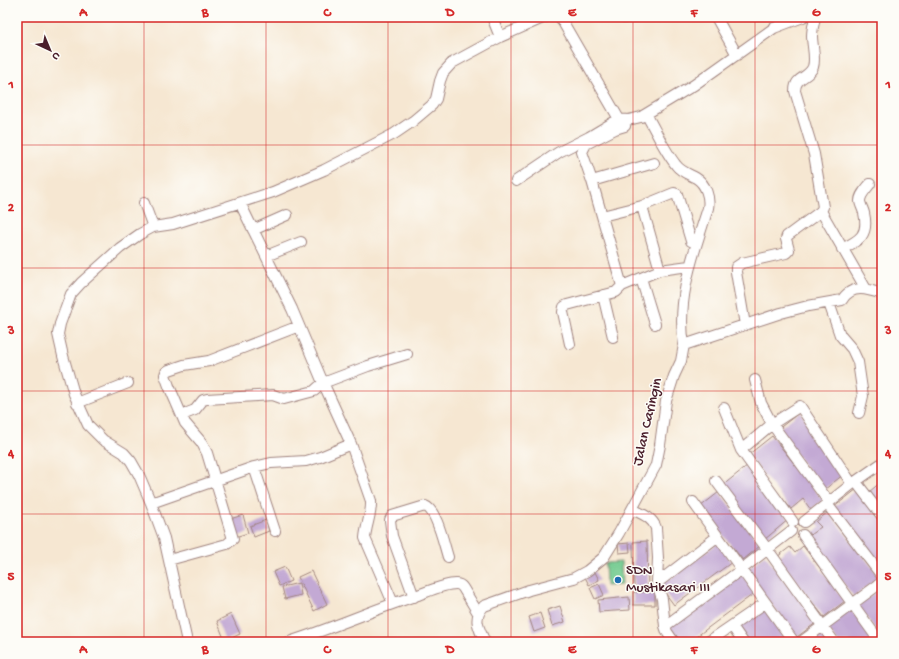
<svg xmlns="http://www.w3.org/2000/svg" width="899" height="659" font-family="'Gochi Hand',sans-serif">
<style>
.grass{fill:#73cb90;stroke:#5e755e}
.building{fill:#c3a9d4}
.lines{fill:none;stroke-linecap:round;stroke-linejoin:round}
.minor-casing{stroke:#a0837e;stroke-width:12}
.minor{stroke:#fff;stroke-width:10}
.grid{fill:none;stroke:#d62828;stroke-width:1;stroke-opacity:0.55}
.poi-dot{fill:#1f6fb2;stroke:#fdfcf7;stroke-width:1.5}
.labels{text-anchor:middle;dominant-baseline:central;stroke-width:3;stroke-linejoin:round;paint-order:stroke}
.street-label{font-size:15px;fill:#4a1f2b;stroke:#fdfcf7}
.poi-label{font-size:15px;fill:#4a1f2b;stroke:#fdfcf7;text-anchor:start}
.neatline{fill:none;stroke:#d62828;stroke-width:1.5}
.grid-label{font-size:13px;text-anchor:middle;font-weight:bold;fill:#d62828}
</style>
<rect width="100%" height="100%" fill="#fdfcf7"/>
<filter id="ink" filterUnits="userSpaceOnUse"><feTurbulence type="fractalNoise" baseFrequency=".025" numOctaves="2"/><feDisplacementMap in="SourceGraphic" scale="8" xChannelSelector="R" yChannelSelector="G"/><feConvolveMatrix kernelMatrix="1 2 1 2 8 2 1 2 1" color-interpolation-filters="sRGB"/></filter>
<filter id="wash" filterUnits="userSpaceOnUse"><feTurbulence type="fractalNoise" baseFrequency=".012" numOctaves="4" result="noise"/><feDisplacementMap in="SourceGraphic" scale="16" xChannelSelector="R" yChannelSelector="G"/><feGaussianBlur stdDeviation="0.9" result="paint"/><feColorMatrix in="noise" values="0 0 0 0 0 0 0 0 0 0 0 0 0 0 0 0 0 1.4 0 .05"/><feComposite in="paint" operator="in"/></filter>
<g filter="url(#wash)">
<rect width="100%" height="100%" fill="#f6e7d2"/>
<!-- grass -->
<path class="grass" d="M621,562L622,585L606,586L605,563Z"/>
<g id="blocks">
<!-- building -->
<path class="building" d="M800,412L844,474L824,490L777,430Z
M772,436L823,500L811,510L803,499L791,509L748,455Z
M748,465L789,519L764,540L722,486Z
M882,481V510L869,492Z
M857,489L882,521V568L834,507Z
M719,492L761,545L743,560L700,507Z
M828,512L880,577L854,597L807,537L821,527L816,522Z
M243,515L248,533L235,537L230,519Z
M266,520L269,531L254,537L250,526Z
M647,541L648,587H634L633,542Z
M629,543L630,552L619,553L618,544Z
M718,543L732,562L674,605L660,586Z
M803,546L845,601L824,617L777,557L790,547L795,553Z
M765,555L817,622L797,637L745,571Z
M285,567L291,581L279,586L273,572Z
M594,570L599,580L589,585L584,575Z
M311,571L327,604L314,611L298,577Z
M742,573L756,592L689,642H680L669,627Z
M299,583L301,595L285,599L282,587Z
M599,584L604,595L595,599L590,588Z
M882,587V638L858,606Z
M633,592H655V605H633Z
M629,597L630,610L599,612L598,600Z
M560,606L565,622L552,626L547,610Z
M763,606L788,642H748L736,626Z
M849,607L877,642H838L825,626Z
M540,613L545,628L534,632L529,617Z
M231,614L240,634L225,641L217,621Z
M819,631L828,642H805Z"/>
</g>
</g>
<g filter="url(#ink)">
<use href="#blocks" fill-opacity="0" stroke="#a0837e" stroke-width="1"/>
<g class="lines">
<!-- minor casing -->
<g class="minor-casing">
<path id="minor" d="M492,17L500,37
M560,17L619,119
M623,17L624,18
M716,17L737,55
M815,17C814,23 812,29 812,36C812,45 816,58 813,67C808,79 795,76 795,91L814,154L823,207L821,211L866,289
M646,114C656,131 664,150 676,165C681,172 689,174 696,178C706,184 710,198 708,208C694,253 676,298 684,345
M516,181L559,152L589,137L619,119L628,120L641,117L694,85L774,28L803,17
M592,181L654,163
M144,203L153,227
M240,203L292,309L321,378L351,444L371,501C372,513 366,525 365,538L393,603
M642,206L674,193L677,194L691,241
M602,216L642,206L660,270
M253,230L287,215
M842,249C860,240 869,235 864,213C863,209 860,204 860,201C860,195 866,189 870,184
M266,256L301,242
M641,278L655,324
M622,286L592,181L582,152L586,144L615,129L625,126
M603,295L613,337
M829,303L840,335L852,349L858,362L863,396L859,413
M745,325L736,272V267L742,263L786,253L789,250L786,239L787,236L821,211
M570,344L563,312L564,307L567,305L616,292L622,286L660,270L689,266
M755,380L761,403L772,424L829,502
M77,403L128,383
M724,408L741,450L793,522
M182,415L195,410L203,400L207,399L273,395L284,399L314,391L323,383L368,366L407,354
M741,450L772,424L800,406L852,484
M254,467L275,531
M716,481L768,550L834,642
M856,482L882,516
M693,502L794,642
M151,503L254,467L271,463L306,461L320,457L351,444
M827,504L882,576
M632,509C642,514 652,517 656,528L658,558L657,583L662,599L665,626L667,632L674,642
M804,522L852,484L882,463
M803,535L880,642
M169,560L227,544L233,539L207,453L202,443L185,423L169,386L165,375L166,372L169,370L184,365L209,361L299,326
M657,583L718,536
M414,597L392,536L390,520L392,516L425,506C437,510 444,545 448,557
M665,626L742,569L791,531
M732,626L743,642
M187,642L164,538L151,503L139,475L131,461L124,453L103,440L88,425L74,394L63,356L58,334L60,324L71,294L81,283L120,248L140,234L153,227L173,224L273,192L324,170L394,134L413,121L432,105L436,99L440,81L443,73L452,63L500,37L545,17
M289,642C333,628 375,609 418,595C429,591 444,584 456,584C459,584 461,585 463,588L478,613
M485,642C479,628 472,619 484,606L529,590L574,578L587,571L604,557L619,533L656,465L660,445L666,401L674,376L681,361L684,345L781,313L808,306L842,300C852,284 867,289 882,294
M708,642L765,603
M801,642L882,582"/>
</g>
<!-- minor -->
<use href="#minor" class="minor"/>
</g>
</g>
<!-- grid -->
<path class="grid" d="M144,17V642M266,17V642M388,17V642M511,17V642M633,17V642M755,17V642M17,145H882M17,268H882M17,391H882M17,514H882"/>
<!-- markers -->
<circle class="poi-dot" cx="618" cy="580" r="4"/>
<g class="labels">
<!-- street labels -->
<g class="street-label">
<text transform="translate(648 422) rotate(-77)">Jalan Caringin</text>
</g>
<!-- poi labels -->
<g class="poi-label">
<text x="626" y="571">SDN<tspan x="626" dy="17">Mustikasari III</tspan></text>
</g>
</g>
<!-- margin -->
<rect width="899" height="659" fill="none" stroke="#fdfcf7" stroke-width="44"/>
<!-- north arrow -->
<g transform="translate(50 50) rotate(136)" stroke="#fdfcf7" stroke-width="3" paint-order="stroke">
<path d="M0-3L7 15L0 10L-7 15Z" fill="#4a1f2b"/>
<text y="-6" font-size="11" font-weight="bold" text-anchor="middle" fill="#4a1f2b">U</text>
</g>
<rect x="22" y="22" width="855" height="615" class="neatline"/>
<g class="grid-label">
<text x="83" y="16">A</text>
<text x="205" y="16">B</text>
<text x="327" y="16">C</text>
<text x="450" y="16">D</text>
<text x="572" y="16">E</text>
<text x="694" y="16">F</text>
<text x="816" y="16">G</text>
<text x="11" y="88">1</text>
<text x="888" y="88">1</text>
<text x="11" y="211">2</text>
<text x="888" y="211">2</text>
<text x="11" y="334">3</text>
<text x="888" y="334">3</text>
<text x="11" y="457">4</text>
<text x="888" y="457">4</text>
<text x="11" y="580">5</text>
<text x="888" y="580">5</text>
<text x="83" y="653">A</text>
<text x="205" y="653">B</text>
<text x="327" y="653">C</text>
<text x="450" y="653">D</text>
<text x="572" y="653">E</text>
<text x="694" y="653">F</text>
<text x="816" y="653">G</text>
</g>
</svg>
